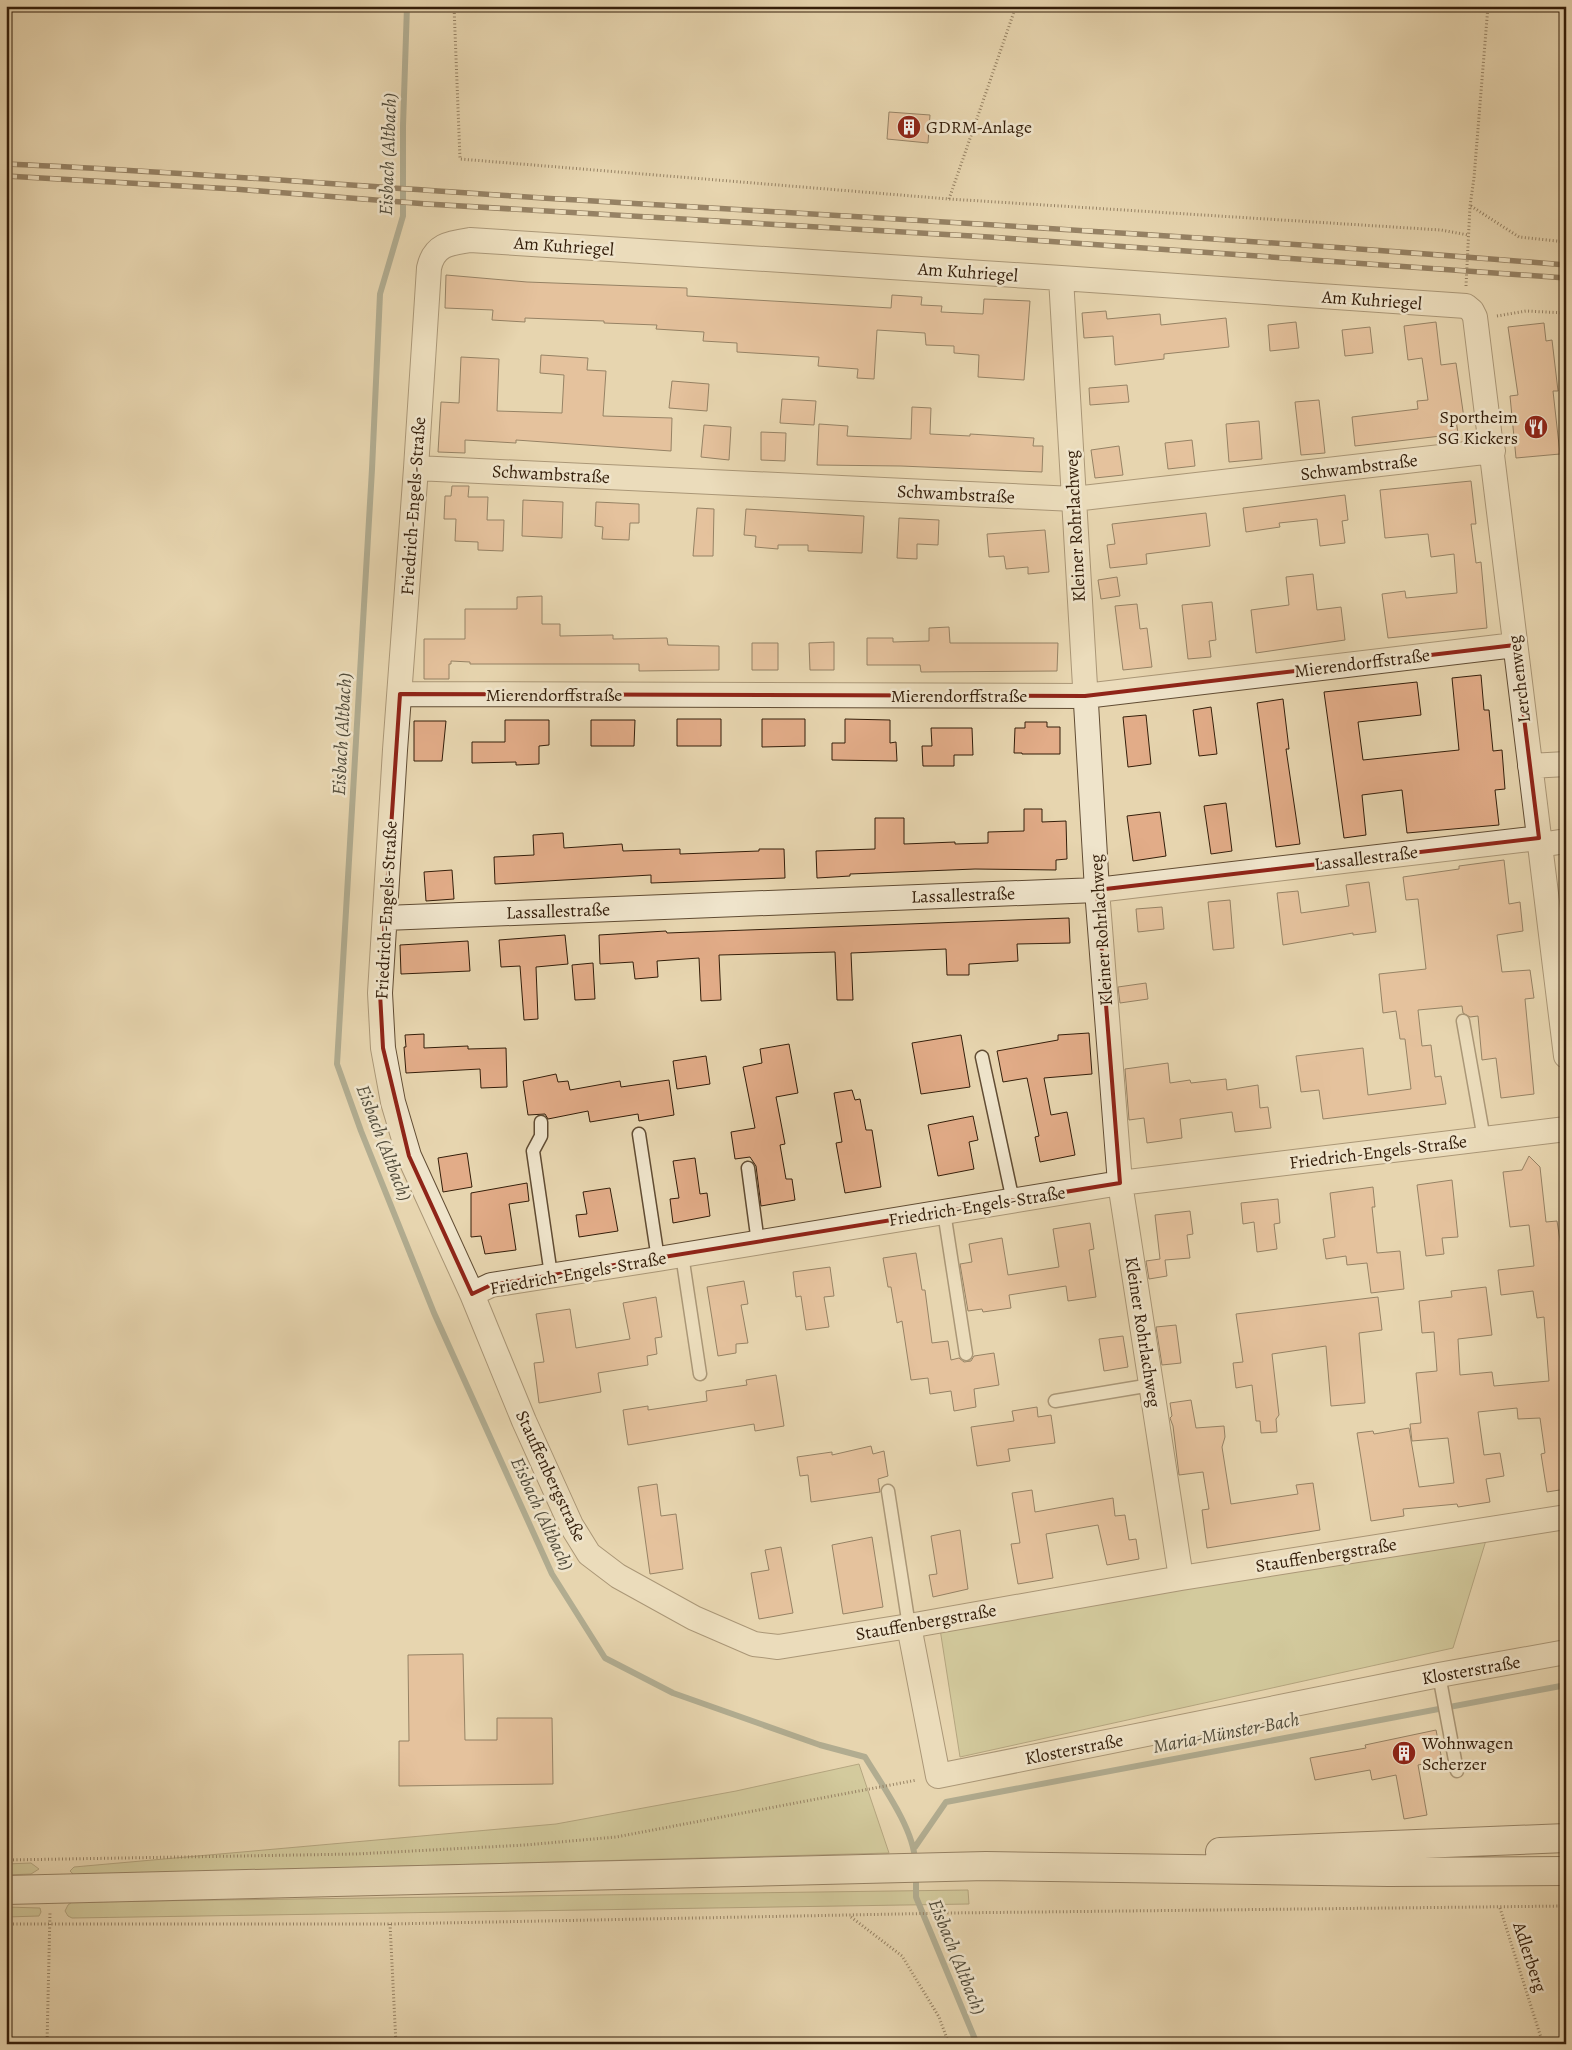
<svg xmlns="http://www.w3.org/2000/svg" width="1572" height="2050" font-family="Alegreya,serif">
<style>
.green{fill:#bbbc87;stroke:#786d48}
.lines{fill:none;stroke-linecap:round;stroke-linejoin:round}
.stream{stroke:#6f7a6c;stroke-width:6}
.building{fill:#e2ac88;stroke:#341e0a}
.lane-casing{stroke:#614c33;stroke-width:15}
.street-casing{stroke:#614c33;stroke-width:26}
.secondary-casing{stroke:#341e0a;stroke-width:30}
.path{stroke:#341e0a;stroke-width:3;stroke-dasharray:1 2.5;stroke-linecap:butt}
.lane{stroke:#efe4cb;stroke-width:12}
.street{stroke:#efe4cb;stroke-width:24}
.secondary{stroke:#efe4cb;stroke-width:28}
.rail-casing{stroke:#341e0a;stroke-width:5.5}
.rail{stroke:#efe4cb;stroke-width:4;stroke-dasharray:11;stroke-linecap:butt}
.marked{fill:none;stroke:#8f2418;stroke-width:4;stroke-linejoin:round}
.labels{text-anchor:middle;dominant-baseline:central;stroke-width:5;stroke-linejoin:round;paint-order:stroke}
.poi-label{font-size:18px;fill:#341e0a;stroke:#efe4cb;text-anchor:start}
.street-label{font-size:18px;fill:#341e0a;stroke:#efe4cb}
.water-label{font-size:19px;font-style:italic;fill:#524c3b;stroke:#efe4cb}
</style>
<rect width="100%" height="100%" fill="#e7d5af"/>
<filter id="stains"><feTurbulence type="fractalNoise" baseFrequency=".004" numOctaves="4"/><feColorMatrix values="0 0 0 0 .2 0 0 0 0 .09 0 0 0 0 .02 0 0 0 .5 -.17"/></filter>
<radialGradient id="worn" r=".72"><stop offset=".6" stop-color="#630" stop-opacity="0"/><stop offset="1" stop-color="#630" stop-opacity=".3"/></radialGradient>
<!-- green -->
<path class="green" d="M1487,1537L1453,1648L960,1757L940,1629Z
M859,1764L889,1853L74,1875L70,1871L74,1867L556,1824L736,1791Z
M31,1863L39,1869L31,1874L6,1875V1864Z
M968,1890L969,1904L72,1918L68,1916L65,1911L68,1905L72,1902Z
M6,1907L40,1908L41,1912L39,1916L6,1917Z"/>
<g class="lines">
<!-- stream -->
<path class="stream" d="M407,6L403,126V216L380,294L372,469L337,1064L361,1131L434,1313L552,1574L605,1658L673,1693L820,1745L865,1757C882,1785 914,1829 915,1861
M915,1847L946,1802L1566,1685
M916,1873V1897L977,2044"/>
</g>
<!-- building -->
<path class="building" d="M889,112L930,115L928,143L887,139Z
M446,275L527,282L687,288V296L891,308L892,295L922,297L921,305L942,306L941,312L983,314L984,299L1030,301L1024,380L978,377L979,355L954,353V346L926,345L925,333L877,330L874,379L857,378L858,369L818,366L819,357L737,352V343L703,341L704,332L656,329L657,325L604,323V321L525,318V322L492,320L493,310L445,308Z
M1106,311L1107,319L1160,314L1161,325L1226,318L1229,347L1164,354V359L1115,365L1113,336L1084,338L1082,313Z
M1296,322L1299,348L1270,351L1268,325Z
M1436,322L1441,365L1456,363L1464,418L1456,419L1458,434L1355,446L1352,417L1418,409L1417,401L1428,400L1422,358L1408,360L1404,326Z
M1544,323L1546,341L1552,340L1558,391H1553L1560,454L1516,458L1510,396L1518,395L1508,327Z
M1370,327L1373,353L1345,356L1342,330Z
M541,355L588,358L587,370L606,371L603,416L672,418L671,451L516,440V443L465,440V453L438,452L441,402L459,403L461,357L499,359L497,411L562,413L564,375L540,373Z
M672,381L709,384L707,411L669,408Z
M1127,385L1129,402L1090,405L1089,388Z
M782,399L816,401L814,425L780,423Z
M1319,400L1325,453L1301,455L1295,402Z
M912,407L931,408L930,434L970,436V434L1034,438L1033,446H1043L1042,472L901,466L817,465L819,424L848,426L847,436L911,439Z
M1259,421L1262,459L1229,462L1226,424Z
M704,425L731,427L729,460L701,457Z
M761,432L786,433L785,461L761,460Z
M1192,440L1195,466L1168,469L1165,443Z
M1119,446L1123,475L1095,478L1091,450Z
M1471,481L1476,524H1471L1476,563L1481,562L1487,628L1388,638L1382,594L1405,591L1406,598L1457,593L1454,554L1431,557L1428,534L1385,538L1380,490Z
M452,486H469L468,497H488L487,520H504L503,551L478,550V542L455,541L456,519H444L445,496H451Z
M1345,495L1348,520L1342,521L1345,543L1320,546L1317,519L1279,523L1280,527L1246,532L1243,508Z
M523,500L563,502L562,538L522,536Z
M596,502L639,504V523H630L629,540L602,539L603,527L595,526Z
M697,508L714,509L713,556H693Z
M746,509L864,516L862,553L808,551V545H778V549L755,547L756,536L744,535Z
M1206,513L1210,546L1146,554L1147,564L1110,568L1107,545L1115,544L1112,524Z
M899,518L939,520L938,545L917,544V559L897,558Z
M1045,530L1049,572L1028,574V567L1006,569L1004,556L989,557L987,534Z
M1313,574L1317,610L1341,607L1345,640L1256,653L1251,610L1289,605L1286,577Z
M1117,577L1120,596L1101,599L1098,580Z
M542,596V624H560V636L613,635V639L667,638L668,645L719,646V670L639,671V664H470V662L451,661V664H449V679H424V639H465V609H517V597Z
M1212,602L1216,640L1209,641L1211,657L1188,659L1182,605Z
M1137,604L1140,629L1147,628L1152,667L1123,670L1115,606Z
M949,627L950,643H1058L1057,671L921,672L920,665H867V638H893V642L929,641V628Z
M834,642V670H810L809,643Z
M752,643H778V670H752Z
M1481,675L1484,710H1489L1493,751L1502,750L1505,789L1495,790L1499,825L1407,833L1402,790L1362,795L1366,835L1344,838L1324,692L1417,682L1421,715L1358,722L1363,760L1459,750L1452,678Z
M1283,699L1289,749H1286L1300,844L1276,847L1257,703Z
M1211,707L1217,754L1199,756L1193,710Z
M1146,715L1151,764L1128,767L1123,717Z
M677,719H721V746H677Z
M762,719H805V746L762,747Z
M845,719L890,720V743L896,742L897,761L832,760V743H845Z
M505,720H549V745L539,746V764L516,765V762L472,763V742H505Z
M591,720H635L634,746H591Z
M414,721H446L442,761H414Z
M1025,722H1047V727H1060V754H1022V753H1014L1015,728H1025Z
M931,728H972L973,755H954V766H923L922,746H932Z
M1226,803L1232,851L1211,854L1204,806Z
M1024,809H1042V822L1066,821L1067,859L1056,860V870L975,869L850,874V876L817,878L816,851L875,849V818H904V844L955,842V844L988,843V832L1024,831Z
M1160,812L1166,856L1133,861L1127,816Z
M563,833L564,848L622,844L623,851L680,849V854L759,851V849H784L785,878L651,883V875L495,884L494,857L534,855L533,835Z
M1504,860L1509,904L1520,902L1523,931L1497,935L1502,972L1530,970L1534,998L1525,999L1534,1094L1501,1098L1496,1058L1482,1060L1478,1016L1470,1017L1463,1013L1462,1006L1418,1010L1422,1046L1431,1045L1435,1077L1441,1076L1446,1104L1323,1119L1319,1090L1301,1092L1296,1056L1363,1048L1368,1095L1411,1089L1405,1039H1400L1396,1011L1383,1013L1379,974L1426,969L1418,899L1406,900L1403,877L1459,869V866Z
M452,870L454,899L426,901L424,872Z
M1369,882L1376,932L1353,935V933L1283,945L1277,893L1298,891L1301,913L1349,906L1346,885Z
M1230,900L1234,948L1213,950L1208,902Z
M1162,907L1164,929L1138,932L1136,909Z
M1069,918L1070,943L1017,944L1018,961L969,964V975H947L946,949L851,953L853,1000H837L835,952L719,955L721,1000L701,1001L699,958L657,961L658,977L635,979L633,962L600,964L599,935L666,931L667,933Z
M565,935L568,964L536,967L538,1019L524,1020L520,966L501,967L499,940Z
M468,941L470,971L401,974L400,945Z
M593,963L595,999L575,1000L572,965Z
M1146,983L1148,999L1120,1003L1118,987Z
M1089,1033L1092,1074L1044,1078L1051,1115L1067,1112L1075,1155L1040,1162L1035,1137L1039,1136L1027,1078L1003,1082L997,1051L1058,1040V1035Z
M424,1034V1048L468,1046V1049L506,1048L507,1087L481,1088L480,1069L406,1073L404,1047H406L405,1035Z
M961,1035L970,1087L921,1094L912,1043Z
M789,1044L798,1093L776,1097L785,1144L780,1145L786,1179H792L795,1200L761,1206L756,1166L750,1157L735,1159L731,1132L755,1128L743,1067L762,1063L760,1049Z
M706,1056L710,1084L677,1089L673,1061Z
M1168,1063L1170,1083L1190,1080L1191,1083L1226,1079L1227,1090L1258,1085L1260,1108L1268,1107L1271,1128L1235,1132L1232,1112L1180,1119L1182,1138L1147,1143L1144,1118L1129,1120L1125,1069Z
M556,1074L558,1082L568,1081L570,1090L620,1081L621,1087L669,1080L674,1115L639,1121L638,1114L590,1122L588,1111L548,1119L545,1114L528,1115L523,1081Z
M852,1090L855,1100L860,1099L866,1130H872L881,1187L845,1193L836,1143L842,1142L834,1093Z
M973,1116L978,1140L969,1142L974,1169L938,1176L928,1125Z
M467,1153L472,1187L443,1192L438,1158Z
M1529,1156L1540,1167L1546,1222L1557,1221L1566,1278V1489L1547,1492L1541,1454L1545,1453L1540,1418L1518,1419L1517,1408L1478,1412L1484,1455L1500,1453L1504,1476L1486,1479L1490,1502L1458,1507L1457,1504L1403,1509L1404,1516L1371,1521L1357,1433L1373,1431L1374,1434L1409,1428L1419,1487L1454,1483L1448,1438L1412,1441L1410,1424L1421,1423L1416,1373L1437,1371L1434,1332L1422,1333L1419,1301L1452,1297L1451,1291L1486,1287L1492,1335L1458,1339L1460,1375L1492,1372L1494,1386L1549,1381L1544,1317L1537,1318L1533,1291L1501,1295L1498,1270L1534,1266L1529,1225L1510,1227L1503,1172L1522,1170Z
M695,1158L700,1194L707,1193L710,1216L673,1223L670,1199L679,1198L673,1161Z
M1452,1180L1458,1237L1442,1238L1444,1254L1426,1256L1417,1185Z
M527,1183L529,1201L509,1204L516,1250L485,1254L481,1236L471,1237V1193Z
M1373,1187L1375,1207H1372L1377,1253L1400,1251L1404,1289L1371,1293L1367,1263L1347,1265L1346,1256L1326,1259L1323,1239L1335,1237L1330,1193Z
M610,1188L618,1231L579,1237L576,1215L587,1214L583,1192Z
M1278,1199L1280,1223L1274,1224L1277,1249L1257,1252L1254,1222L1243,1224L1241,1203Z
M1190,1211L1193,1234L1187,1235L1190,1258L1165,1260L1167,1276L1149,1279L1146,1261L1160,1259L1155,1215Z
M1090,1223L1094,1249L1089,1250L1096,1297L1068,1301L1066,1286L1009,1295L1011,1308L983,1312L982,1309L968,1311L960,1264L972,1262L969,1244L1002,1238L1008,1275L1059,1267L1053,1229Z
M916,1253L922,1290H925L932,1343L948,1341L951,1360L959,1358L964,1362L971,1361L974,1356L994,1353L999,1385L974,1389L976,1407L954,1411L951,1391L930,1394L928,1378L911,1380L902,1321L897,1323L891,1287H888L883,1258Z
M830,1267L834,1296L824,1297L829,1327L806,1330L801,1296L796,1297L793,1272Z
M744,1281L748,1304L741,1305L748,1343L736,1344V1353L718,1356L707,1287Z
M656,1297L662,1337L655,1338L657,1354L647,1356L648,1365L598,1373L601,1392L539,1403L534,1363L544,1362L536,1314L570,1309L576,1348L630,1339L623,1303Z
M1378,1297L1382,1330L1359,1333L1365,1403L1331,1406L1326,1346L1272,1354L1279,1415L1276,1419L1277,1432L1261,1433L1260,1421H1256L1252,1385L1236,1388L1233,1363L1243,1362L1236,1314Z
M1176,1325L1181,1363L1162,1365L1156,1327Z
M1123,1336L1128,1367L1104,1371L1099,1339Z
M776,1375L784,1426L755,1431L754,1424L628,1445L623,1410L648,1406V1410L707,1401L706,1391L747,1385L746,1380Z
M1191,1400L1196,1428L1224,1426L1225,1437L1222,1447L1231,1504L1298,1494L1296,1485L1313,1483L1320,1530L1207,1548L1202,1510L1209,1509L1203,1472L1179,1475L1173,1426L1170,1418L1172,1416L1170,1403Z
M1037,1407L1038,1417L1051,1415L1055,1443L1008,1449L1010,1461L977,1466L971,1427L1014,1421L1012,1411Z
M871,1446L873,1454L884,1451L888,1476L878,1479L880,1492L811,1502L808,1475L800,1476L797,1457L832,1452V1455Z
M657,1484L661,1516L676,1514L683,1569L650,1574L638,1487Z
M1032,1490L1035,1512L1113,1498L1115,1516L1125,1515L1129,1540L1136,1539L1139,1559L1107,1565L1098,1525L1046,1534L1053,1578L1018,1584L1011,1544L1020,1543L1012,1493Z
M960,1530L968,1589L933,1597L929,1575L937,1574L931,1536Z
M872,1537L883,1607L843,1614L832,1545Z
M781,1547L793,1613L759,1619L751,1573L769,1570L765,1550Z
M463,1654L465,1740H497V1718H552L553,1784L399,1786V1741H409L408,1655Z
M1436,1730L1442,1760L1418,1765L1427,1815L1404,1819L1396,1775L1372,1780L1370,1770L1315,1780L1310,1758L1366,1748L1365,1745Z"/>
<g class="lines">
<!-- lane casing -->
<g class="lane-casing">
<path id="lane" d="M1463,1021L1484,1139
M982,1057L1013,1201
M541,1122V1136L533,1151L551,1275
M639,1134L658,1259
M748,1168L758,1243
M944,1212L966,1354
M682,1255L700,1374
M1055,1401L1151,1385
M888,1491L909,1626
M1439,1675L1457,1771"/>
</g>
<!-- street casing -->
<g class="street-casing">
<path id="street" d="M1061,278L1097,890L1120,1183L1181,1578
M416,468L1074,499L1493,451
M400,694L1085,696L1515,645
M1530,766L1566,764
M1540,845L1566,841
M385,918L1097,890L1539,838
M1566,1056L1475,317L1472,311L1466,306L1061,278L470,240C449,243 434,245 429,268L416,468L395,750L380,993L383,1048L393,1102L409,1156L472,1294L524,1421L571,1525L589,1554L618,1576L694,1618L754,1644L778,1647L909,1626L1181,1578L1566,1517
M472,1294L491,1285L658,1259L1120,1183L1566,1129
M909,1626L938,1776L1439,1675L1566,1652"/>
</g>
<!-- secondary casing -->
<g class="secondary-casing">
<path id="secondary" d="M1220,1852L1566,1838
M6,1890L986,1866L1389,1872L1566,1871"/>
</g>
<!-- path -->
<path class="path" d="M454,6L460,159L949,199L1441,230L1468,235
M949,199L1016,6
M1471,206L1519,237L1566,242
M1466,286L1470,206L1474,178L1488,6
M1497,316L1526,311L1566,313
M6,1860L356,1854L525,1845L616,1837L917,1780
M1500,1908L1543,2044
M851,1917L902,1956L939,2017L949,2044
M6,1924H390L949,1913L1566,1906
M390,1924L396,2044
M47,2044L50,1912"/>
<!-- lane -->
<use href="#lane" class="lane"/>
<!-- street -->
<use href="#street" class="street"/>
<!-- secondary -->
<use href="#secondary" class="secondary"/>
<!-- rail casing -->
<g class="rail-casing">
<path id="rail" d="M6,164C197,172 388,189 578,200C908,220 1237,238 1566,265
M6,176L234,189L427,204L989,237L1566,278"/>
</g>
<!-- rail -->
<use href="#rail" class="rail"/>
</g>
<!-- marked area -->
<path d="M0 0H1572V2050H0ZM1515,645L1539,838L1097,890L1120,1183L491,1285L472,1294L409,1156L383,1048L380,993L400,694L1085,696Z" fill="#e7d5af" fill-opacity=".55" fill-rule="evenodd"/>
<path class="marked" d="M1515,645L1539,838L1097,890L1120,1183L491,1285L472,1294L409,1156L383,1048L380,993L400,694L1085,696Z"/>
<!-- icons -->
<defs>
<g id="building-disc" transform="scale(1.25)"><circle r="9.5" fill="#8f2418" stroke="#efe4cb"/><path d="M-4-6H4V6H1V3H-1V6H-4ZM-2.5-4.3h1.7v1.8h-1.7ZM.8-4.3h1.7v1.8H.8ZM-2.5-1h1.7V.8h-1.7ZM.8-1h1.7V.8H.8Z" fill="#fff"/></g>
<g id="restaurant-disc" transform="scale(1.25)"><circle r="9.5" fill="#8f2418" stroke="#efe4cb"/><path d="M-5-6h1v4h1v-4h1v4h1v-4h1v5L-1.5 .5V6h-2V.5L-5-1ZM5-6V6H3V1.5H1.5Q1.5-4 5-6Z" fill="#fff"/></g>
</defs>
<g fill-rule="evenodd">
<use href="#building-disc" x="909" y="127"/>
<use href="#restaurant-disc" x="1536" y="427"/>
<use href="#building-disc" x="1404" y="1753"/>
</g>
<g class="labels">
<!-- poi labels -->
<g class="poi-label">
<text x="926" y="127">GDRM-Anlage</text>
<text x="1518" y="417" text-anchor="end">Sportheim<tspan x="1518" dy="21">SG Kickers</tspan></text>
<text x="1422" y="1743">Wohnwagen<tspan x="1422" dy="21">Scherzer</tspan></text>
</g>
<!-- street labels -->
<g class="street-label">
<text transform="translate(564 246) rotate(4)">Am Kuhriegel</text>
<text transform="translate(968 272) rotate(4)">Am Kuhriegel</text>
<text transform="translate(1372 300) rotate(4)">Am Kuhriegel</text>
<text transform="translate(1359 467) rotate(-7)">Schwambstraße</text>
<text transform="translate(551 474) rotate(3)">Schwambstraße</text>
<text transform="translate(956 494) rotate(3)">Schwambstraße</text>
<text transform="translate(413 506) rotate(-86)">Friedrich-Engels-Straße</text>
<text transform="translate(1075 526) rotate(-93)">Kleiner Rohrlachweg</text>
<text transform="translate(1362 663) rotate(-7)">Mierendorffstraße</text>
<text transform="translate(1519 679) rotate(-97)">Lerchenweg</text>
<text x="554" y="695">Mierendorffstraße</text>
<text x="959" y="696">Mierendorffstraße</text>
<text transform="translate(1366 858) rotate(-7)">Lassallestraße</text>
<text transform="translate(963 895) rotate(-2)">Lassallestraße</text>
<text transform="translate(386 910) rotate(-87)">Friedrich-Engels-Straße</text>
<text transform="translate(558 911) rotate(-2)">Lassallestraße</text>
<text transform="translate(1101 930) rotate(-94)">Kleiner Rohrlachweg</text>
<text transform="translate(1378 1152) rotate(-7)">Friedrich-Engels-Straße</text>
<text transform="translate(977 1206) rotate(-9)">Friedrich-Engels-Straße</text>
<text transform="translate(578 1273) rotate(-10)">Friedrich-Engels-Straße</text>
<text transform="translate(1143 1332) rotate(81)">Kleiner Rohrlachweg</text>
<text transform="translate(551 1476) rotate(65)">Stauffenbergstraße</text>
<text transform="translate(1326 1555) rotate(-9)">Stauffenbergstraße</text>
<text transform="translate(926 1622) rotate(-10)">Stauffenbergstraße</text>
<text transform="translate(1471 1670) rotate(-10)">Klosterstraße</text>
<text transform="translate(1074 1749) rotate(-11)">Klosterstraße</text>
<text transform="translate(1530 1957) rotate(72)">Adlerberg</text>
</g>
<!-- water labels -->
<g class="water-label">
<text transform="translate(388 154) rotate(-88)">Eisbach (Altbach)</text>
<text transform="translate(342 734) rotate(-87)">Eisbach (Altbach)</text>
<text transform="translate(384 1143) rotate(69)">Eisbach (Altbach)</text>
<text transform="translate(542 1514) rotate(65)">Eisbach (Altbach)</text>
<text transform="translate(1226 1733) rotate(-11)">Maria-Münster-Bach</text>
<text transform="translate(957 1957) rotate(68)">Eisbach (Altbach)</text>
</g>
</g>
<!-- margin -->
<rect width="1572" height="2050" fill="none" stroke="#e7d5af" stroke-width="25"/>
<rect x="8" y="8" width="1557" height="2035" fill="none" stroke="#341e0a" stroke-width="2.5"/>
<rect x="12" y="12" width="1547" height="2025" fill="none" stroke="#341e0a"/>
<rect width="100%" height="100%" filter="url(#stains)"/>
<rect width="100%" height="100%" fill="url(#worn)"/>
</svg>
